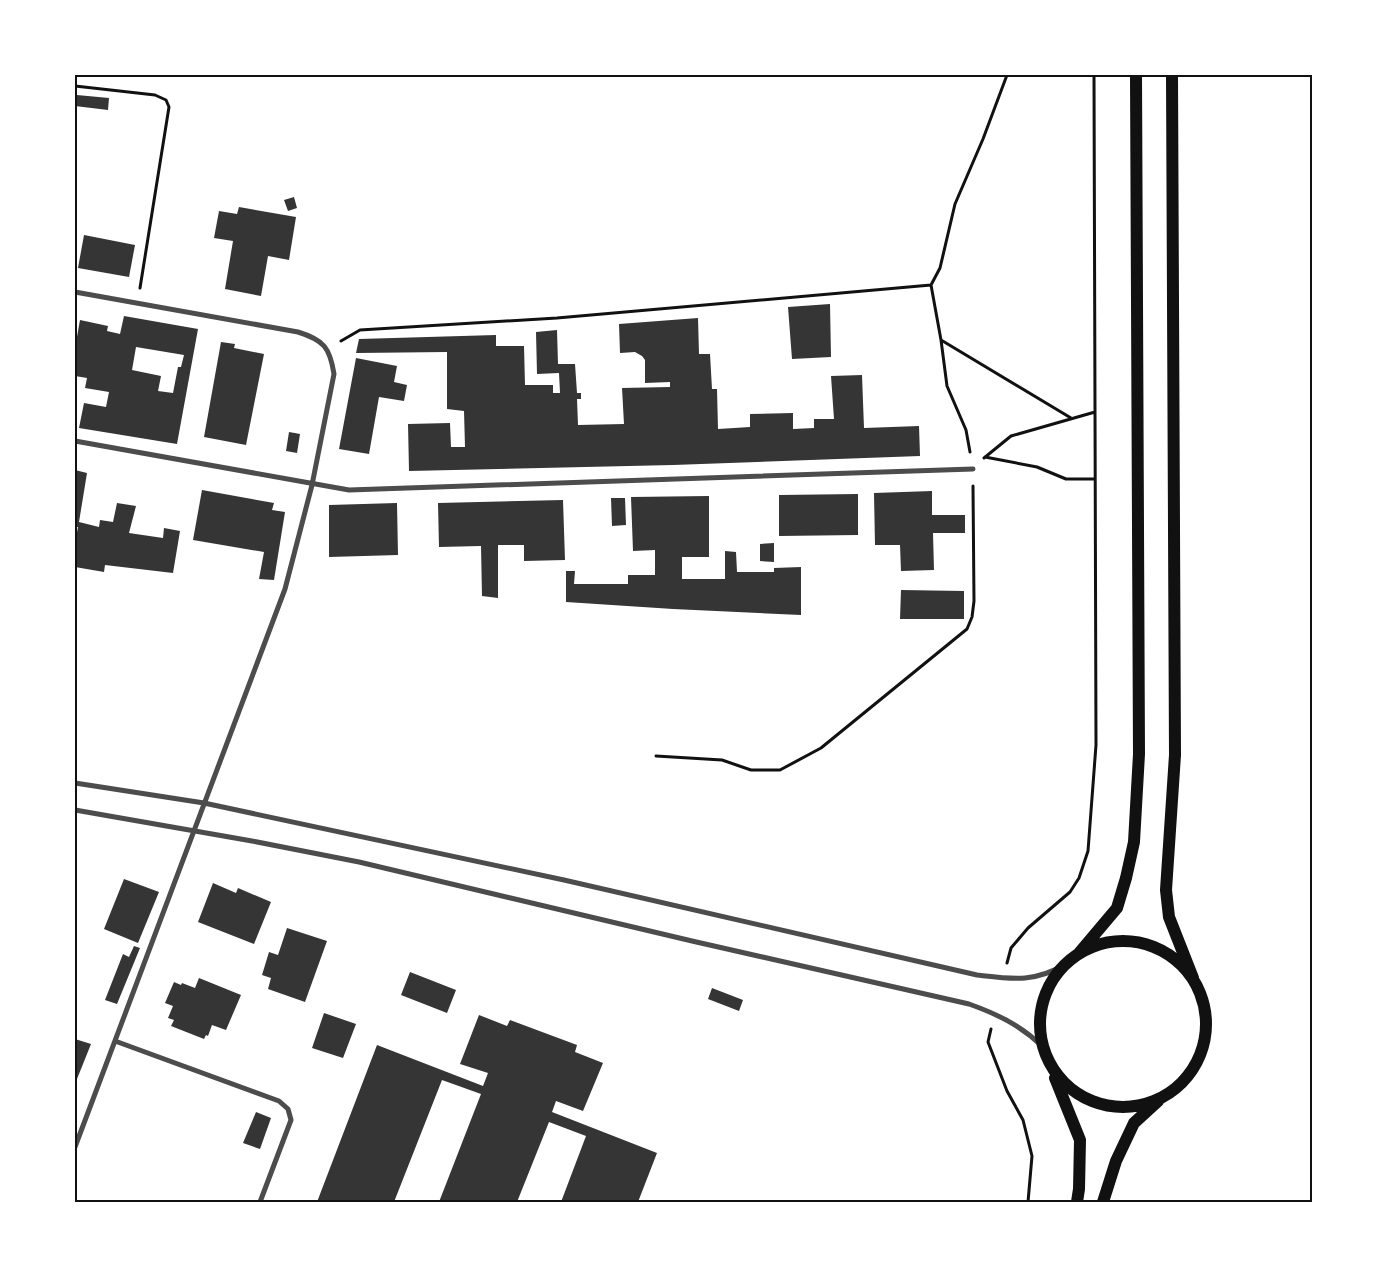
<svg xmlns="http://www.w3.org/2000/svg" width="1387" height="1277" font-family="'Fira Sans',sans-serif">
<style>
.building{fill:#353535;fill-rule:evenodd}
.lines{fill:none;stroke-linecap:round;stroke-linejoin:round}
.path{stroke:#111;stroke-width:3}
.minor{stroke:#4c4c4c;stroke-width:5}
.primary{stroke:#111;stroke-width:12}
.neatline{fill:none;stroke:#111;stroke-width:2}
</style>
<rect width="100%" height="100%" fill="#fff"/>
<!-- building -->
<path class="building" d="M77,95L109,98L108,110L75,106Z
M294,197L297,208L288,211L284,200Z
M239,207L296,217L289,260L268,256L261,296L225,289L233,241L214,238L219,211L237,214Z
M84,235L135,245L129,277L78,268Z
M830,304L831,357L792,359L788,307Z
M124,316L198,329L177,444L79,428L84,403L106,407L109,392L85,388L87,378L75,376V348L80,320L108,326L107,331L120,334ZM136,347L184,355L181,367H178L173,393L158,391L161,376L132,370Z
M698,318L699,354H710L712,389H717L718,429L750,427V414L793,413V429L814,428V419H834L831,376L862,375L864,428L919,426L920,456L673,465L409,471L408,424L450,423L451,447H465L464,411L447,409V352L356,353L359,339L496,335V346H524L525,385H553V393H560L559,373L537,374L536,332L557,330L558,364H575L577,393H581V399H577L578,425L624,424L622,388L670,387V382L645,383V360L642,356L635,352L620,353L619,324Z
M221,342L235,344L234,348L264,354L246,445L204,437Z
M356,358L397,366L394,382L407,385L404,401L379,397L369,454L339,449Z
M289,432L300,434L297,453L286,451Z
M75,470L87,473L79,522L99,527L100,520L113,522L117,503L136,506L129,533L163,538L164,528L180,531L173,573L105,565L104,572L75,567V543L78,527H75Z
M202,490L274,503L272,510L285,512L274,580L259,579L264,552L193,540Z
M932,491V515H965V533H933L934,570L901,571L900,545H875L874,493Z
M858,494V535L779,536V495Z
M709,496V557H682V579H725V551L736,552L737,572H774V568L801,567V615L673,609L566,602V571H575L574,584H628V575H655V550L633,551L631,497Z
M611,498H625L626,525L612,526Z
M563,500L565,560L524,561V545H498V598L482,596L481,546L439,547L438,503Z
M397,503L398,555L329,557V505Z
M774,543V562L760,561V544Z
M901,590L964,591V619H900Z
M124,879L159,892L138,943L104,929Z
M213,883L236,893L238,888L271,902L254,944L198,922Z
M287,928L327,941L305,1002L268,989L271,978L262,975L269,952L278,955Z
M134,946L140,948L117,1004L105,1000L123,954L129,957Z
M410,972L456,990L447,1013L401,995Z
M199,978L241,995L226,1030L212,1025L208,1036L206,1035L204,1039L171,1026L174,1020L168,1018L173,1006L165,1003L174,982L181,985L182,983L195,988Z
M712,988L743,1000L739,1011L708,999Z
M324,1013L356,1024L343,1058L312,1048Z
M479,1015L507,1026L510,1020L577,1045L575,1052L603,1063L583,1111L556,1101L552,1112L657,1153L638,1202H561L586,1136L549,1122L517,1202H439L481,1094L442,1080L394,1202H317L377,1045L483,1086L488,1073L460,1064Z
M75,1039L91,1044L75,1084Z
M256,1112L271,1118L260,1149L243,1143Z"/>
<g class="lines">
<!-- path -->
<path class="path" d="M75,86L155,95L166,100L169,107L140,288
M941,340L1071,418
M341,341L360,330L557,318L931,285
M970,452L966,430L947,386L941,340L931,285L940,268L955,204L983,139L1007,75
M985,457L1037,467L1066,479H1095
M984,458L1011,436L1095,412
M656,756L722,760L751,770H780L821,748L967,629L972,617L974,601L973,486
M1007,963L1011,948L1028,928L1070,892L1079,878L1088,851L1096,745L1094,75
M991,1029L988,1042L1007,1091L1023,1120L1032,1156L1028,1202"/>
<!-- minor -->
<path class="minor" d="M75,292L298,332C324,340 330,348 334,374L312,485L285,589L75,1147
M75,441L349,490L973,469
M75,783L204,803L564,880L977,975C1012,979 1034,983 1066,964
M75,810L252,841L359,862L692,941L969,1004C997,1014 1020,1025 1042,1046
M115,1041L279,1101L288,1109L291,1120L260,1202"/>
<!-- primary -->
<path class="primary" d="M1172,75L1175,755L1166,890L1169,917L1193,978
M1040 1024a83 83 0 1 1 166 0a83 83 0 1 1-166 0Z
M1079,953L1117,908L1126,878L1134,842L1139,754L1136,75
M1055,1078L1080,1140L1079,1189L1077,1202
M1103,1202L1116,1161L1134,1123L1158,1101"/>
</g>
<!-- border -->
<rect width="1387" height="1277" fill="none" stroke="#ffffff" stroke-width="152"/>
<rect x="76" y="76" width="1235" height="1125" class="neatline"/>
</svg>
